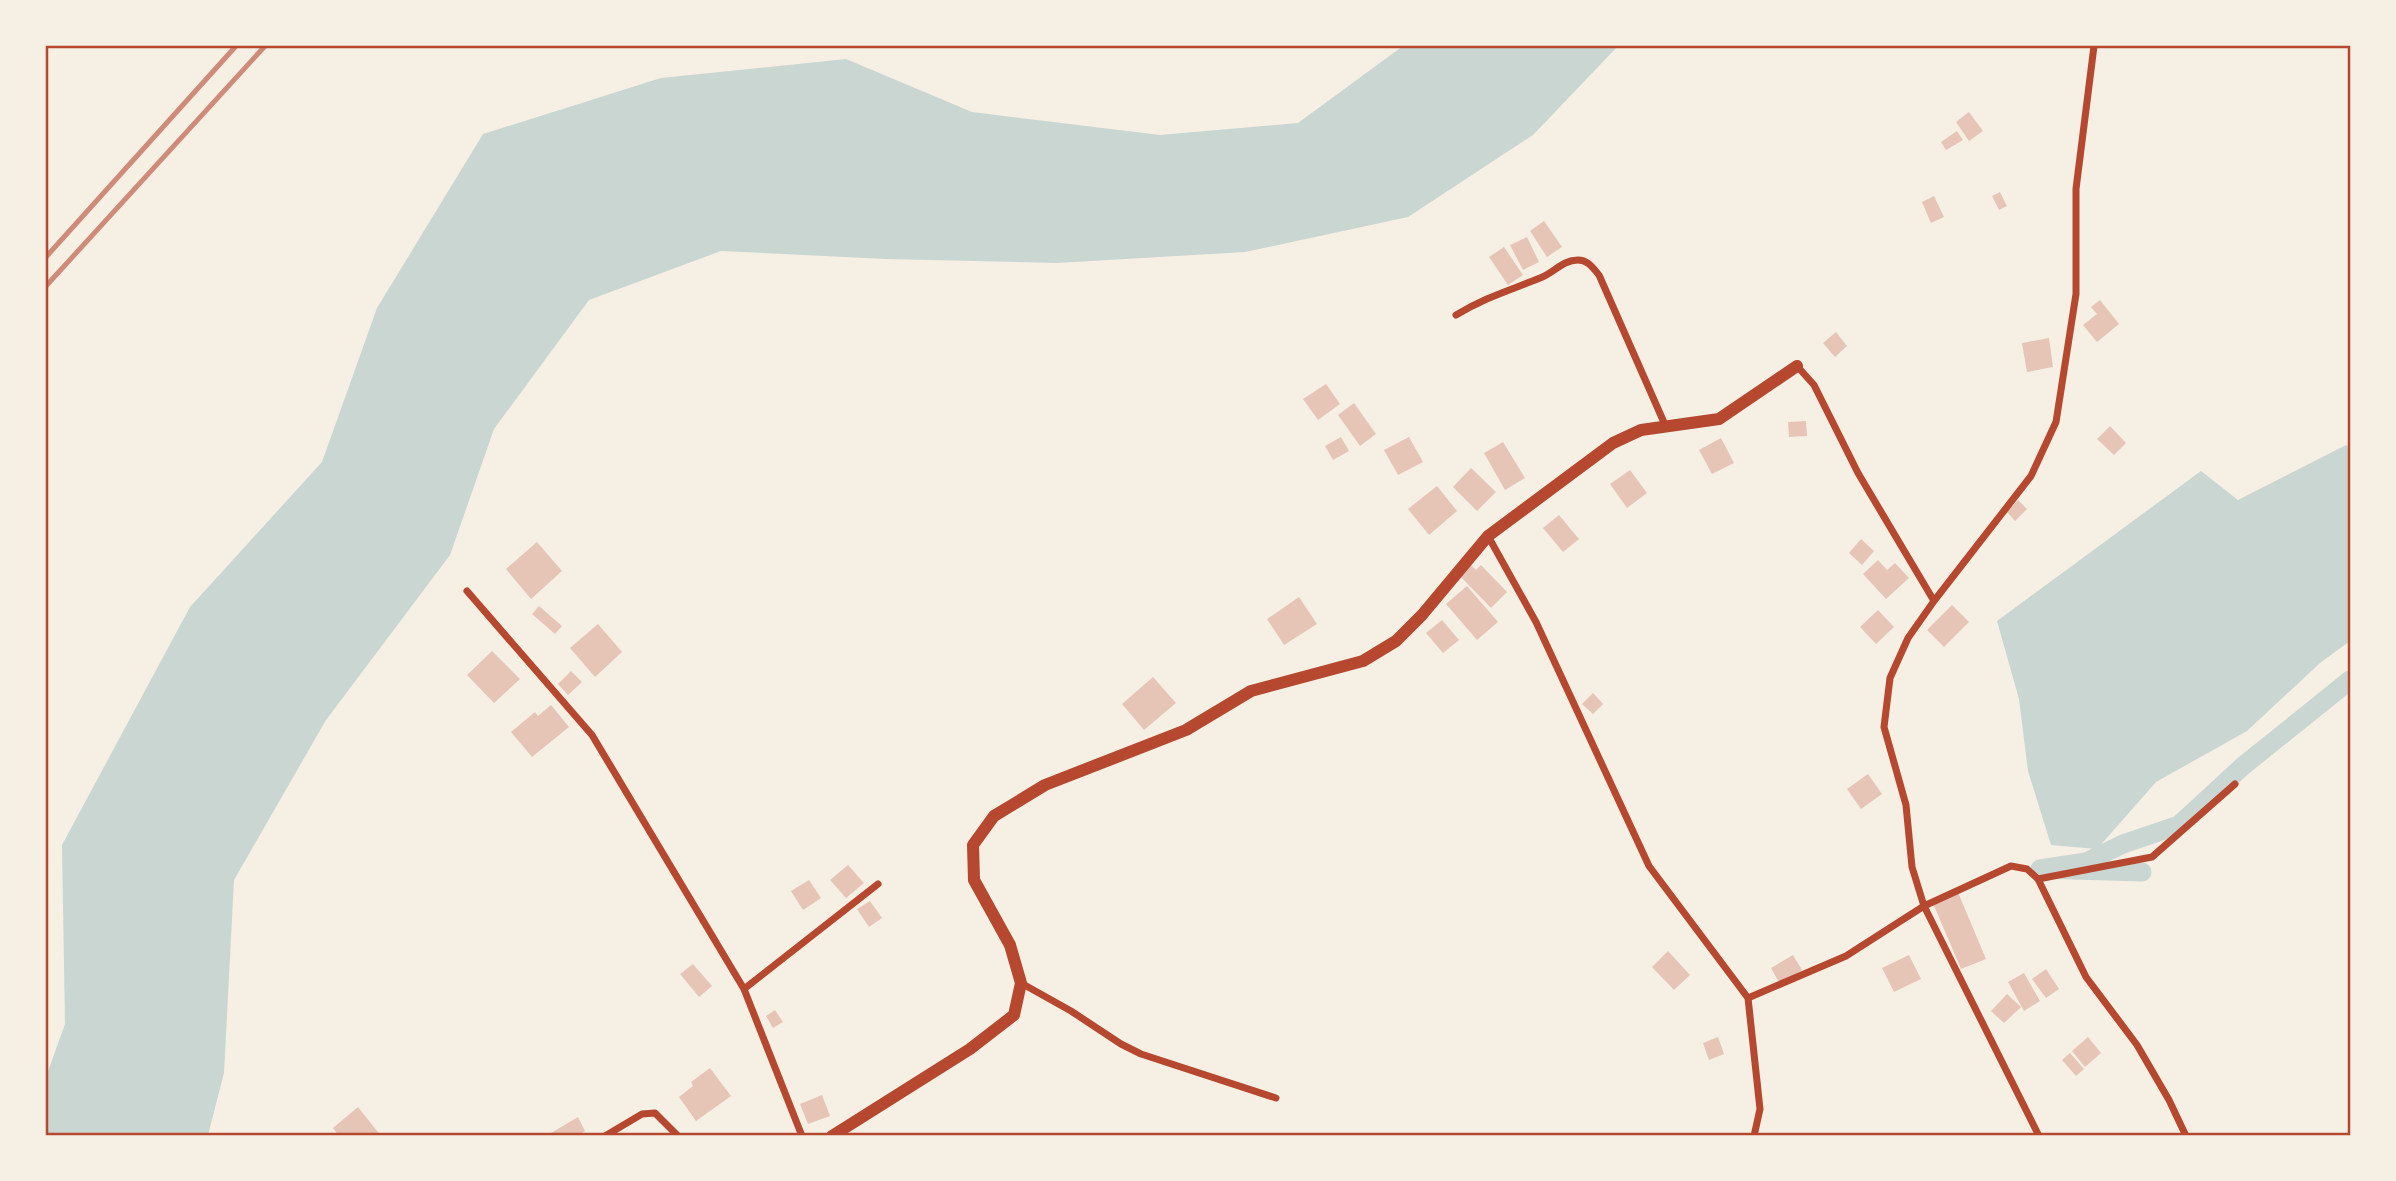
<svg xmlns="http://www.w3.org/2000/svg" width="2396" height="1181" font-family="'Zilla Slab',serif">
<style>
.water{fill:#c9d6d2}
.lines{fill:none;stroke-linecap:round;stroke-linejoin:round}
.canal{stroke:#c9d6d2;stroke-width:19}
.building{fill:#e6c5b7}
.minor{stroke:#b5482f;stroke-width:7}
.tertiary{stroke:#b5482f;stroke-width:12}
.rail{stroke:#cf8b77;stroke-width:5}
.neatline{fill:none;stroke:#b5482f;stroke-width:2.5}
</style>
<rect width="100%" height="100%" fill="#f6efe4"/>
<!-- water -->
<path class="water" d="M1403,46H1618L1533,135L1408,217L1245,252L1057,263L886,259L721,251L589,300L494,429L450,555L326,720L234,880L224,1073L208,1135H46V1077L65,1024L62,845L190,607L322,462L377,308L483,134L661,78L846,59L972,112L1160,135L1298,123Z
M2346,445L2350,447V641L2320,663L2247,731L2156,782L2097,849L2051,845L2028,771L2019,699L1997,621L2201,471L2238,500Z"/>
<g class="lines">
<!-- canal -->
<path class="canal" d="M2142,872L2040,869L2086,862L2123,844L2179,825L2243,766L2350,680"/>
</g>
<!-- building -->
<path class="building" d="M1969,112L1983,131L1969,141L1956,122Z
M1957,131L1963,140L1946,150L1941,142Z
M2000,192L2007,206L1999,210L1992,196Z
M1934,196L1944,217L1931,223L1922,202Z
M1544,221L1562,247L1547,257L1530,231Z
M1527,237L1539,262L1523,270L1510,245Z
M1504,247L1523,275L1508,285L1489,257Z
M2100,300L2119,324L2097,342L2083,325L2097,314L2091,307Z
M1836,332L1847,346L1835,357L1823,343Z
M2049,338L2053,367L2027,372L2022,343Z
M1326,384L1340,404L1318,420L1303,399Z
M1354,403L1376,434L1360,446L1338,415Z
M1806,421L1807,436L1789,437L1788,422Z
M2110,426L2126,443L2114,455L2097,439Z
M1341,437L1349,451L1333,460L1325,446Z
M1409,437L1423,462L1398,475L1384,450Z
M1721,438L1734,463L1712,474L1699,450Z
M1503,442L1525,478L1505,490L1484,453Z
M1471,468L1496,492L1477,511L1453,487Z
M1630,470L1647,493L1627,508L1610,484Z
M1437,486L1457,511L1429,535L1408,509Z
M2018,500L2027,509L2015,521L2007,512Z
M1559,515L1579,539L1563,552L1543,528Z
M1861,539L1874,551L1862,565L1849,553Z
M537,542L562,571L531,599L506,569Z
M1878,560L1887,570L1895,563L1909,578L1886,599L1863,574Z
M1471,565L1476,570L1481,565L1507,592L1491,608L1460,576Z
M1467,586L1498,622L1477,640L1446,604Z
M1299,597L1317,624L1284,645L1267,619Z
M1952,605L1969,622L1944,647L1927,630Z
M539,606L562,626L555,634L532,614Z
M1878,610L1894,627L1876,644L1860,627Z
M1442,620L1459,640L1443,653L1426,633Z
M598,624L622,652L595,677L570,648Z
M492,651L520,679L494,703L467,675Z
M571,671L582,682L568,695L558,684Z
M1153,677L1176,703L1144,730L1122,704Z
M1593,693L1603,704L1593,714L1582,704Z
M551,705L569,727L532,757L511,732L535,712L538,716Z
M1868,774L1882,794L1861,809L1847,789Z
M848,865L864,883L846,898L830,880Z
M809,880L821,898L803,910L791,891Z
M1957,890L1986,959L1961,969L1932,901Z
M870,901L882,918L869,927L857,909Z
M1668,951L1690,975L1674,990L1652,967Z
M1793,955L1802,970L1780,984L1771,968Z
M1909,955L1921,979L1894,992L1882,968Z
M693,964L712,986L699,997L680,974Z
M2046,969L2059,989L2046,998L2032,979Z
M2024,973L2040,1001L2024,1011L2008,982Z
M2007,994L2021,1007L2004,1023L1991,1011Z
M775,1010L783,1022L773,1028L766,1016Z
M1718,1037L1724,1054L1709,1060L1703,1043Z
M2088,1037L2101,1053L2085,1067L2072,1051Z
M2070,1053L2084,1069L2076,1076L2062,1060Z
M710,1068L731,1096L696,1121L679,1097L693,1086L691,1082Z
M822,1095L830,1116L808,1124L800,1104Z
M358,1107L381,1136H339L333,1128Z
M578,1117L585,1131L577,1136H546Z"/>
<g class="lines">
<!-- minor -->
<path class="minor" d="M1456,315C1486,297 1508,291 1540,278C1554,273 1562,260 1578,260C1588,260 1593,268 1599,275L1666,427
M1797,366L1814,385L1858,473L1934,601
M1488,536L1536,622L1649,866L1748,998L1760,1109L1754,1136
M467,591L592,735L744,989L802,1136
M2038,879L2152,857L2235,784
M1021,983L1071,1011L1121,1044L1141,1054L1276,1098
M744,989L878,884
M1748,998L1846,956L1924,906L2011,866L2027,869L2038,879L2086,977L2137,1045L2169,1100L2186,1136
M605,1136L642,1114L655,1113L678,1136
M2039,1136L1924,906L1912,867L1906,805L1884,727L1890,678L1908,638L1934,601L2031,476L2056,422L2076,294V189L2094,46"/>
<!-- tertiary -->
<path class="tertiary" d="M832,1136L970,1049L1014,1015L1021,983L1010,945L974,880L973,845L994,816L1045,785L1186,730L1251,691L1363,661L1396,641L1422,615L1488,536L1613,443L1641,430L1719,419L1797,366"/>
<!-- rail -->
<path class="rail" d="M46,257L236,46
M46,286L265,46"/>
</g>
<!-- border -->
<rect width="2396" height="1181" fill="none" stroke="#f6efe4" stroke-width="94"/>
<rect x="47" y="47" width="2302" height="1087" class="neatline"/>
</svg>
